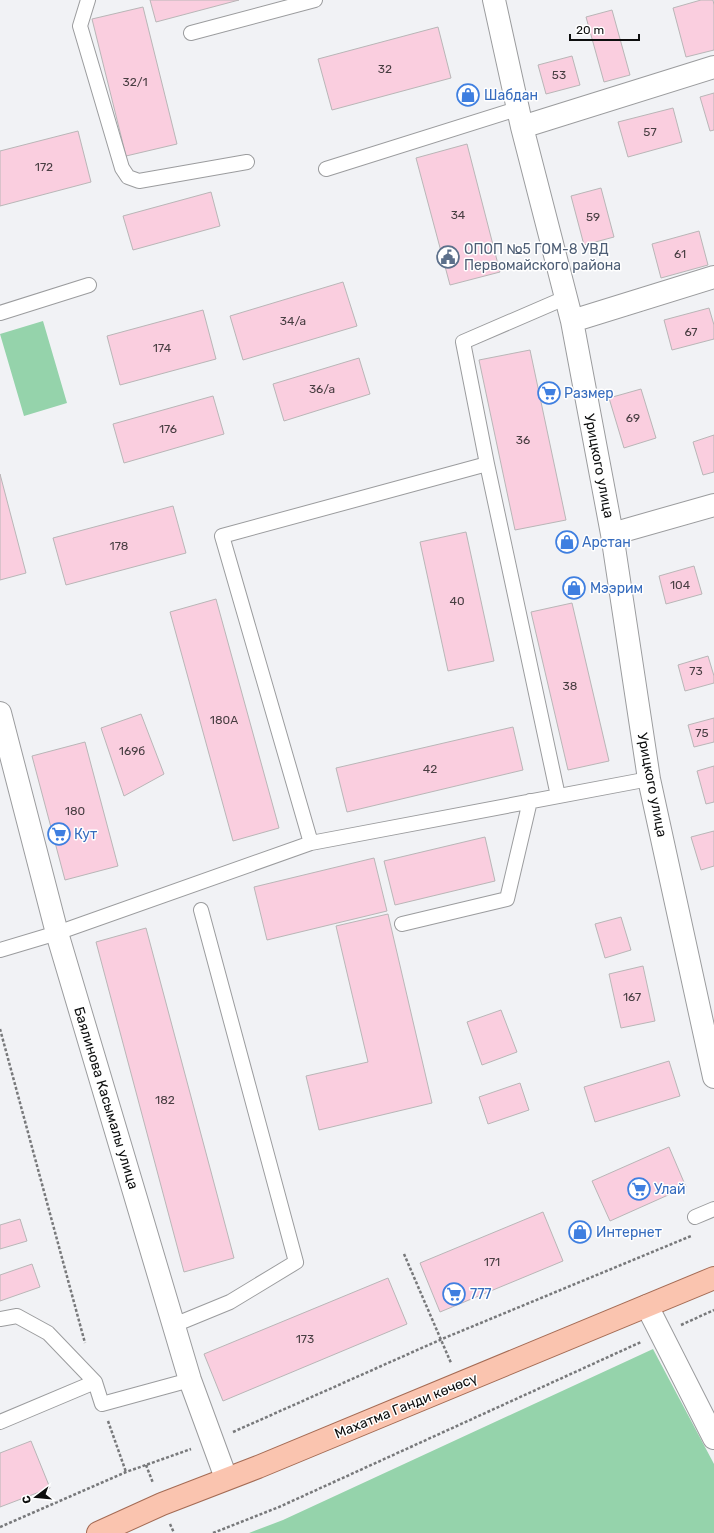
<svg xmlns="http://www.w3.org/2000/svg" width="714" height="1533" font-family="Rubik,sans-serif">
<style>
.green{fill:#95d3ab}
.building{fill:#facedf;stroke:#b9b6b7}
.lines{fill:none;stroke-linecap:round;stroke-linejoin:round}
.service-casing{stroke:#9b9c9e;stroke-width:16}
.minor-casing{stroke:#9b9c9e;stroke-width:24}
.secondary-casing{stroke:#9b9c9e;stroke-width:24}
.primary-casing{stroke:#a46b54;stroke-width:24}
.path{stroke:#78797b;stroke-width:2.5;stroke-dasharray:3 2;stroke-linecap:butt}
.service{stroke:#fff;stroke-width:14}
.minor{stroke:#fff;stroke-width:22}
.secondary{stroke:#fff;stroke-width:22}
.primary{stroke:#fac4af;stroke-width:22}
.labels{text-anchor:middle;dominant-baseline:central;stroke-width:3;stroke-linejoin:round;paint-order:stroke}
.number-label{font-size:12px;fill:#483e42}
.shop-label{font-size:14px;fill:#366cbe;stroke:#fff;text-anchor:start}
.service-label{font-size:14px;fill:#4e5e75;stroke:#fff;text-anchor:start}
.street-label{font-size:14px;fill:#0d0e0e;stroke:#fff}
</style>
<rect width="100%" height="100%" fill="#f1f2f5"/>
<!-- green -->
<path class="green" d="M43,321L67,403L24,416L0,334Z
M653,1349L714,1464V1533H249L283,1520Z"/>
<!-- building -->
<path class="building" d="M150,0H239L156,22Z
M701,0H713L714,5V50L686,57L673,8Z
M143,7L177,144L126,156L92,19Z
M612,10L630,75L604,82L586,17Z
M438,27L451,78L332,110L318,59Z
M572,56L580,85L546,94L538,65Z
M714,93V130L710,131L700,97Z
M673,108L682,142L628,157L618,122Z
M78,131L91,182L0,206V151Z
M467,144L500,272L450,285L416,158Z
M601,188L614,237L584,245L571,196Z
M211,192L220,226L133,250L123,216Z
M699,231L708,265L661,278L652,244Z
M343,282L357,326L243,360L230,316Z
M709,308L714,325V339L672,350L664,320Z
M203,310L216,359L120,385L107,336Z
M530,350L566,520L515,530L479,360Z
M359,358L370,394L284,421L273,384Z
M641,389L656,438L624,448L609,398Z
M213,396L224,434L124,463L113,424Z
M714,435V472L703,475L693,442Z
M0,474L26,573L0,580Z
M173,506L186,553L66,585L53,538Z
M466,532L494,661L448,671L420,542Z
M694,566L702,594L666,604L659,576Z
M216,599L279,828L233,841L170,612Z
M572,603L609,761L568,770L531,612Z
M708,656L714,676V683L685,691L678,665Z
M141,714L164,774L124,796L101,728Z
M714,718V742L694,747L688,725Z
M513,727L523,770L347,812L336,768Z
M85,742L118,866L65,880L32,756Z
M714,766V802L706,804L697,771Z
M714,831V866L701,870L691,837Z
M485,837L495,881L395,905L384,861Z
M374,858L387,911L267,940L254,887Z
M388,914L432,1103L319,1130L306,1076L368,1062L336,926Z
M621,917L631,950L605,958L595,924Z
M146,928L234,1258L184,1272L96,942Z
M643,966L655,1021L621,1028L609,974Z
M501,1010L517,1052L482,1065L467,1022Z
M669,1061L680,1096L595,1122L584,1087Z
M520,1083L529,1110L488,1124L479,1097Z
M669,1147L686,1187L610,1221L592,1181Z
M543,1212L563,1261L440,1312L420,1263Z
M20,1219L27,1241L0,1249V1225Z
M32,1264L40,1287L0,1301V1275Z
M388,1278L407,1324L223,1401L204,1354Z
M31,1441L50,1488L0,1507V1453Z"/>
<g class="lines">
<!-- service casing -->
<g class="service-casing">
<path id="service" d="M88,0L80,26L122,168L128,177L139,181L247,162
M191,33L315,0
M326,169L517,109
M0,313L89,285
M487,464L558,796
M311,843L222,536L487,464L463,342L565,298
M402,924L507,899L530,801
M0,950L57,933L311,843L649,779
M695,1217L714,1209
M0,1319L17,1316L48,1333L95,1382L102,1404L190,1380
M174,1325L230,1302L296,1262L201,910
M0,1422L95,1382"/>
</g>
<!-- minor casing -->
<g class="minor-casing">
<path id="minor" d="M494,0L522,127L572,321L612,534L649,779L714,1077
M522,127L714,67
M572,321L714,277
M612,534L714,505
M647,1306L714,1438"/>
</g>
<!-- secondary casing -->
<g class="secondary-casing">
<path id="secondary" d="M0,713L57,933L190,1380L226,1478"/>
</g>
<!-- primary casing -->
<g class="primary-casing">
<path id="primary" d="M98,1533L162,1504L258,1467L714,1278"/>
</g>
<!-- path -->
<path class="path" d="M0,1029L85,1343
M404,1254L451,1363
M681,1325L714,1310
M108,1421L126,1472
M233,1432L442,1339L691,1236
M146,1465L153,1483
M170,1524L174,1533
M0,1527L126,1472L191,1449
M213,1533L279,1507L641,1342"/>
<!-- service -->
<use href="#service" class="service"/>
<!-- minor -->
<use href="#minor" class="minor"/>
<!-- secondary -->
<use href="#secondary" class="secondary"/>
<!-- primary -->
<use href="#primary" class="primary"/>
</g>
<!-- icons -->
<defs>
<g id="shop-ring" transform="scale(1.15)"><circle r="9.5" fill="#fff" stroke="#3f7fe0" stroke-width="1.5"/><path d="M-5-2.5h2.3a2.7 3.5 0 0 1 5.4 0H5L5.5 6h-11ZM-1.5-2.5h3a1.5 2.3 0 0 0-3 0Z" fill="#3f7fe0"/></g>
<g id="civic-ring" transform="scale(1.15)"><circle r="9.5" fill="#fff" stroke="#5c6f8a" stroke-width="1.5"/><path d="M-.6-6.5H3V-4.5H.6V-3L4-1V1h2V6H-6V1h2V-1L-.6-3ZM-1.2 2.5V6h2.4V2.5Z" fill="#5c6f8a"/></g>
<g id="supermarket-ring" transform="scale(1.15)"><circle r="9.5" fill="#fff" stroke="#3f7fe0" stroke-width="1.5"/><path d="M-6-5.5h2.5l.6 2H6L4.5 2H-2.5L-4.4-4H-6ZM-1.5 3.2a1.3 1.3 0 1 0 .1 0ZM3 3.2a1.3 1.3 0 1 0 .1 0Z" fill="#3f7fe0"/></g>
</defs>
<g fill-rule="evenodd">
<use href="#shop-ring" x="468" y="95"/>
<use href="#civic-ring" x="448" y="257"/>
<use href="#supermarket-ring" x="549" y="393"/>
<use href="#shop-ring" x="567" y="542"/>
<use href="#shop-ring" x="574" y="588"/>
<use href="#supermarket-ring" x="59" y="834"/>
<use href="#supermarket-ring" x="639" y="1189"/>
<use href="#shop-ring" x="580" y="1232"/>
<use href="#supermarket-ring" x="454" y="1294"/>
</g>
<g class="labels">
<!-- number labels -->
<g class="number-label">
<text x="385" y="69">32</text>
<text x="559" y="75">53</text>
<text x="135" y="82">32/1</text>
<text x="650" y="132">57</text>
<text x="44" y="167">172</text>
<text x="458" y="215">34</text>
<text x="593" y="217">59</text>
<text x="680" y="254">61</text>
<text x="293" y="321">34/a</text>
<text x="691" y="332">67</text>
<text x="162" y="348">174</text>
<text x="322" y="389">36/a</text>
<text x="633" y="418">69</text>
<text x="168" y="429">176</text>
<text x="523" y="440">36</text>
<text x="119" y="546">178</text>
<text x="680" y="585">104</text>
<text x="457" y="601">40</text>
<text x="696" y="671">73</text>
<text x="570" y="686">38</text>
<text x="224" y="720">180А</text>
<text x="702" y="733">75</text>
<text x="132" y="751">169б</text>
<text x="430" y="769">42</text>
<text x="75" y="811">180</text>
<text x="632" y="997">167</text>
<text x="165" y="1100">182</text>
<text x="492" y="1262">171</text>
<text x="305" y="1339">173</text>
</g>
<!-- shop labels -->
<g class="shop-label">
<text x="484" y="95">Шабдан</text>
<text x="564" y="393">Размер</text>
<text x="582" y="542">Арстан</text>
<text x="590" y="588">Мээрим</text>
<text x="74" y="834">Кут</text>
<text x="654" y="1189">Улай</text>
<text x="596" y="1232">Интернет</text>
<text x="470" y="1294">777</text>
</g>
<!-- service labels -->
<g class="service-label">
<text x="464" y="249">ОПОП №5 ГОМ-8 УВД<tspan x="464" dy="16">Первомайского района</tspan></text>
</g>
<!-- street labels -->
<g class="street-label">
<text transform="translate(599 466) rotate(79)">Урицкого улица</text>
<text transform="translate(652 785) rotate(79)">Урицкого улица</text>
<text transform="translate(106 1098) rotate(73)">Баялинова Касымалы улица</text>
<text transform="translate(406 1406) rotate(-22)">Махатма Ганди көчөсү</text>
</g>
</g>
<!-- north arrow -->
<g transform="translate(36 1497) rotate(254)" stroke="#ffffff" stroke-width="3" paint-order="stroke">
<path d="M0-3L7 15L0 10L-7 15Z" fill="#0d0e0e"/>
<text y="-6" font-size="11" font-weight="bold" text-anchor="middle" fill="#0d0e0e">С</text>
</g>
<!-- scale -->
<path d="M570 34v6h69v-6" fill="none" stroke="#0d0e0e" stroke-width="2"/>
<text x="576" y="34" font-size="12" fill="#0d0e0e" stroke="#ffffff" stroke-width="3" paint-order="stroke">20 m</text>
</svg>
